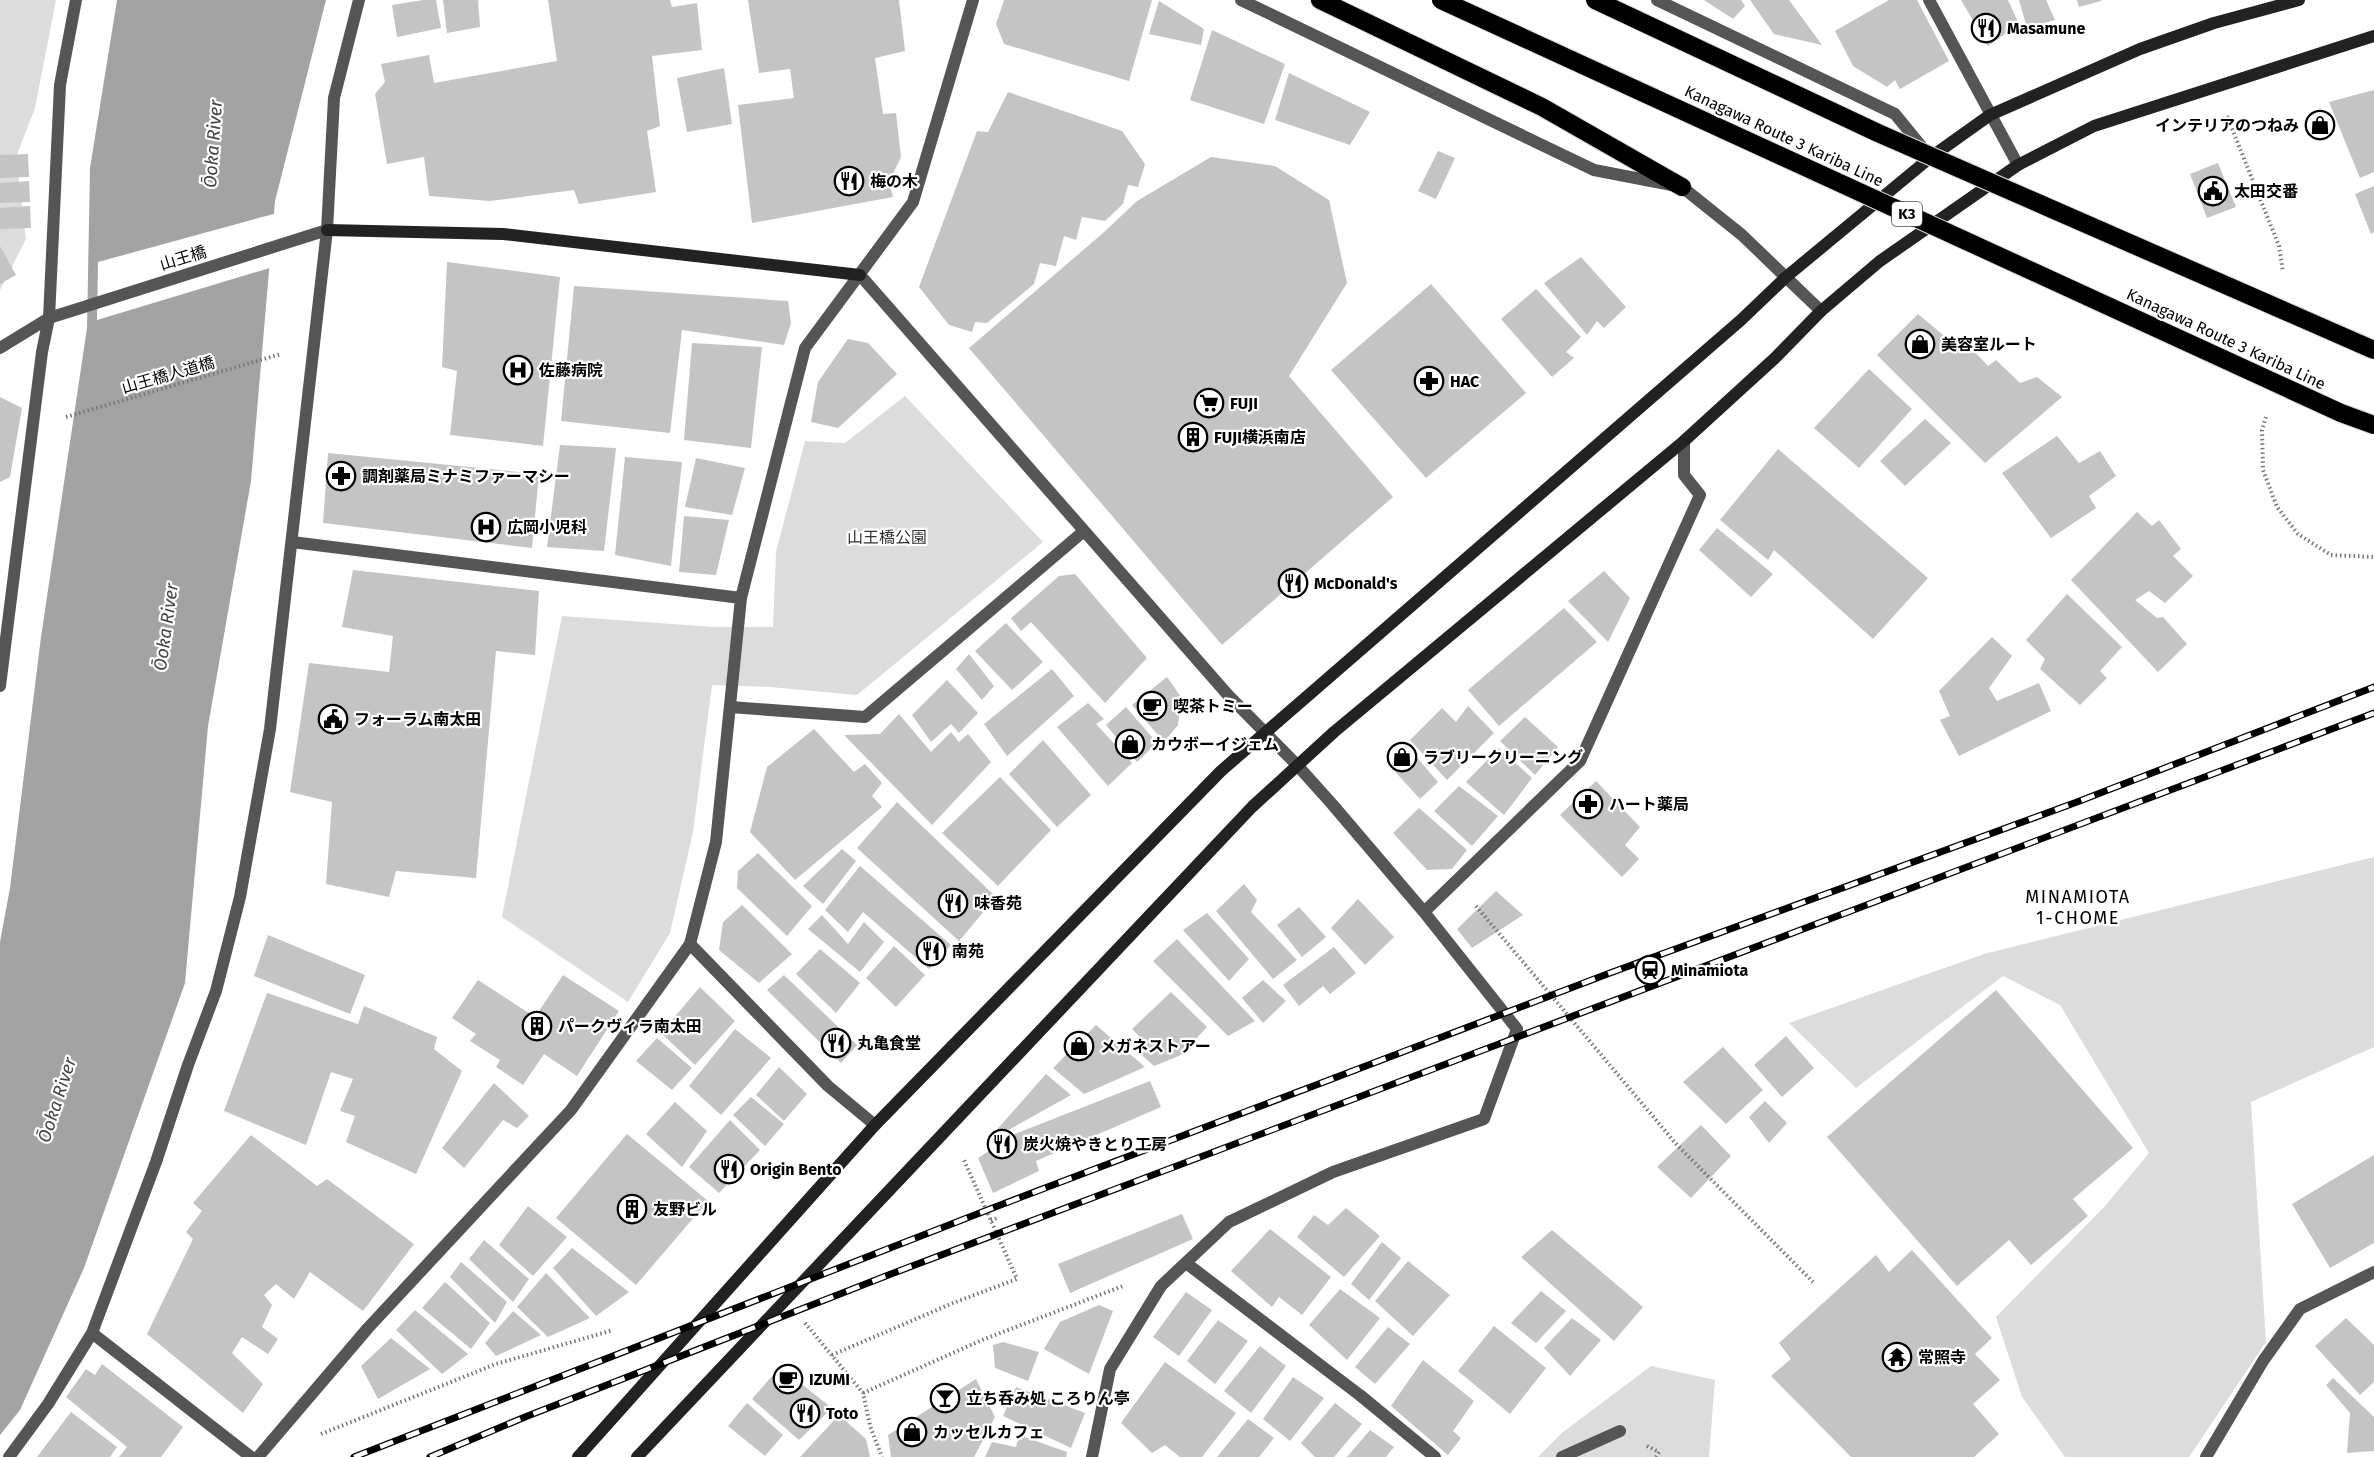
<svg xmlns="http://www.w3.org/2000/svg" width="2374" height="1457" font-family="'Fira Sans','Noto Sans JP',sans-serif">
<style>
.green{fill:#dcdcdc}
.water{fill:#a3a3a3}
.pier{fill:#fff}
.building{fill:#c4c4c4}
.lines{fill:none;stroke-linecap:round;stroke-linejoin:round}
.highway-casing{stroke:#dbdbdb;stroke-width:20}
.path{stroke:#777;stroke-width:4;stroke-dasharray:1.5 3;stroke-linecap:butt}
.lane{stroke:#555;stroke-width:12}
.street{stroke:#555;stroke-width:12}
.secondary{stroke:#222;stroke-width:12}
.highway{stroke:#000;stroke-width:18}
.rail-casing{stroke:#000;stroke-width:7}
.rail{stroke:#fff;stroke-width:4.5;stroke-dasharray:14;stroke-linecap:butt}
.highway-bridge-casing{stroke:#dbdbdb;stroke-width:20;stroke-linecap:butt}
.highway-bridge{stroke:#000;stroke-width:18}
.labels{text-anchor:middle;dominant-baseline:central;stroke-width:4.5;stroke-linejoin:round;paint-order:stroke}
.shield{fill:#fff;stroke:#4c4c4c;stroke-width:1.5}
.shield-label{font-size:15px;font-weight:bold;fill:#000}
.poi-label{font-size:16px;font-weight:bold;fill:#000;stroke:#fff;text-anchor:start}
.street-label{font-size:16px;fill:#000;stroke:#fff}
.park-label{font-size:16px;fill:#333;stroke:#fff}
.water-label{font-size:18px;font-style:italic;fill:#444;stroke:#fff}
.neighbourhood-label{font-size:18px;letter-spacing:1.5px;fill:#000;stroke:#fff}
</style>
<rect width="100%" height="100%" fill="#fff"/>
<!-- green -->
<path class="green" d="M0,0H56L35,108L16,157L26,239L0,290Z
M905,396L1043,542L857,695L770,687L712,685L693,832L670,933L628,1002L502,917L562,616L713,627H773L776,552L805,441L845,443Z
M2374,857V1047L2251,1102L2266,1342L2189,1457H2065L2022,1397L1996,1317L2105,1206L2149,1153L2060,1005L2003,976L1856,1088L1789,1023L1984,954Z
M1651,1366L1715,1380L1709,1457H1538L1563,1432Z"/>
<!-- water -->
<path class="water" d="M117,0H326L275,201L251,481L208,726L185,983L84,1268L20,1410L0,1435V942L10,888L41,637L87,328L90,168Z"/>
<!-- pier -->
<path class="pier" d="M277,213L273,267L97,320L98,262Z"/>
<!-- building -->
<path class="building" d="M423,0H436L441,28L397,37L392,5Z
M443,0H478L480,27L447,33Z
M548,0H670L672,7L697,3L702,50L652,56L660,126L647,131L656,192L579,204L574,190L490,201L429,196L424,157L387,164L375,94L385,82L381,64L429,55L434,83L557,61Z
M748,0H899L905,51L875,58L883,114L896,113L901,157L889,182L893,197L752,223L738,105L794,98L790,69L759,73Z
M1004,0H1152L1129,81L1004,44L996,24Z
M1704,0H1741L1745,6L1733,19Z
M1750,0H1789L1822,45L1774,34Z
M1889,0H1917L1949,61L1900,89L1895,80L1887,87L1853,66L1835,31Z
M1961,0H2008L2019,24L1988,46Z
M2019,0H2046L2055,20L2027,28Z
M2077,0H2101V1L2079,7Z
M1159,1L1204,29L1201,45L1149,34Z
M1212,30L1285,64L1264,124L1190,100Z
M724,68L732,124L687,132L677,78Z
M1289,73L1370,112L1350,145L1275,120Z
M2374,90V172L2360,178L2329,102Z
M1008,92L1122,131L1145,164L1138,187L1128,185L1123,204L1105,221L1082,217L1076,240L1064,236L1056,266L1040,263L1034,284L987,323L975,322L972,332L949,325L919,287L977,131L988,132Z
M1438,151L1455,158L1436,199L1418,191Z
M28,154L29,177L0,178V155Z
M1211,157L1275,166L1329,200L1347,283L1289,376L1393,497L1222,645L969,348L1103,233L1137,201Z
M2218,163L2236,207L2207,218L2190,174Z
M29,181L30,202L0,203V183Z
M2374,186V232L2371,234L2355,194Z
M30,206L31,228L0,229V208Z
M0,246L16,275L0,284Z
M1581,257L1626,307L1604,328L1597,321L1587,335L1544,283Z
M447,262L560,277L543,446L450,435L457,371L442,367Z
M1431,284L1526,393L1426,478L1331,370Z
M574,286L788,301L791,323L784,345L682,330L670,433L561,421Z
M1536,289L1581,337L1566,352L1574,358L1552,377L1501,319Z
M1918,314L1954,344L1969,346L1988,366L1996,360L2020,383L2037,377L2062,397L1985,463L1877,355Z
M848,339L868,343L897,374L838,428L811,422L818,382Z
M692,343L762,347L751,448L684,440Z
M1869,369L1912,409L1859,468L1814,428Z
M0,397L22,408L10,477L0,482Z
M1925,419L1951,443L1905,486L1880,461Z
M2057,436L2079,463L2100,451L2116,476L2089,496L2096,508L2051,538L2002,473Z
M560,445L616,448L604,551L547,547Z
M1778,449L1928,578L1873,639L1774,550L1768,560L1720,520Z
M328,453L539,474L532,548L323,523Z
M625,457L682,462L671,566L615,555Z
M696,458L745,468L732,515L685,507Z
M2137,512L2152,526L2159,520L2181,549L2173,556L2193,576L2165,603L2149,591L2135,600L2157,618L2163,617L2187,644L2158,672L2071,580Z
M684,516L729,520L716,575L679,572Z
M1717,528L1773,574L1751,597L1699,550Z
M353,570L539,591L535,655L496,651L476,878L396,871L389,897L326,884L332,802L290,792L309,663L389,672L393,636L342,627Z
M1604,571L1630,598L1608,642L1568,601Z
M1075,574L1147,658L1105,703L1031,622L1021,631L1011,618L1059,576Z
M2067,594L2122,647L2100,671L2107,678L2080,705L2040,669L2045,659L2026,640Z
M1564,608L1597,642L1499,726L1468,690Z
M1006,623L1043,662L1012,690L975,651Z
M1992,637L2012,656L1989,688L1997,701L2039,683L2051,711L1959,756L1940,720L1950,716L1939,691Z
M969,654L994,686L982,700L956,669Z
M1052,669L1074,696L1007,756L984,724Z
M1167,677L1181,697L1178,725L1164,742L1132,705Z
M947,680L978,713L959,733L951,724L931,742L912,715Z
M1088,703L1104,719L1096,724L1132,763L1108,786L1057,727Z
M1468,706L1494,733L1447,780L1410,740L1442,708L1456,722Z
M1126,707L1157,743L1137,762L1106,725Z
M899,714L931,752L951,732L959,742L968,734L991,762L932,825L844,735L880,734Z
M1525,717L1558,747L1535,775L1500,741Z
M814,729L854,772L865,764L882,783L872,796L882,807L795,880L750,832L767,767Z
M1043,740L1091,795L1057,827L1009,774Z
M1408,747L1438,782L1420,799L1389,765Z
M1499,748L1532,778L1504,815L1466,782Z
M1000,777L1051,830L998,886L942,833Z
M1596,781L1640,827L1625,845L1639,859L1622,877L1560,815Z
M1459,786L1498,816L1472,846L1434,811Z
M897,802L996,897L959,941L857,848Z
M1419,808L1467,850L1452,869L1427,870L1393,833Z
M842,849L856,861L823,904L803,886Z
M758,853L812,906L787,936L737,888L738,871Z
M860,866L951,945L929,969L863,912L848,932L825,910Z
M1244,884L1257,900L1251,912L1297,960L1273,979L1216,911Z
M1496,891L1523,915L1472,948L1457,929Z
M1358,899L1394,937L1365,965L1331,928Z
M742,905L792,954L759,983L719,950L723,922Z
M1299,907L1326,937L1302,957L1277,925Z
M1207,913L1249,959L1229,981L1183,930Z
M822,915L848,944L864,922L884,942L860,972L808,929Z
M268,935L365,975L350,1014L254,976Z
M1177,939L1255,1021L1228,1036L1153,961Z
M894,946L925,975L896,1007L866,978Z
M1334,947L1356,973L1330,994L1323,986L1299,1006L1283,985Z
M820,949L860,983L836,1013L796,974Z
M563,975L619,1011L577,1076L544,1054L523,1085L496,1067L500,1060L470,1041L476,1034L452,1018L478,980L535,1017Z
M784,975L857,1045L841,1063L767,990Z
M1263,980L1286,1001L1263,1023L1242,998Z
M700,987L735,1021L695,1065L661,1033Z
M1996,990L2133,1148L2073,1199L2088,1216L2031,1265L2009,1240L1957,1286L1827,1137Z
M1171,992L1207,1027L1181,1055L1154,1066L1136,1050L1143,1040L1132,1029Z
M267,993L358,1024L364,1006L437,1037L434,1049L462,1071L416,1174L346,1142L355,1116L340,1111L353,1079L331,1072L306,1145L224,1111Z
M1096,1025L1145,1067L1084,1094L1053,1068Z
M735,1029L771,1058L721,1115L689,1086Z
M1786,1036L1814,1068L1782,1097L1754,1065Z
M657,1038L692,1068L672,1090L636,1061Z
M1723,1047L1763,1090L1726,1124L1683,1082Z
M779,1067L807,1094L784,1121L756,1095Z
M1046,1074L1071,1095L996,1137L993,1134Z
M1150,1081L1161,1107L1036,1161L1039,1171L993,1193L978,1158L1015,1134Z
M494,1083L529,1116L517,1128L503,1120L464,1168L442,1148Z
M751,1097L784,1124L765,1146L733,1115Z
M1765,1101L1787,1123L1769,1143L1749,1117Z
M675,1102L707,1131L682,1167L646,1134Z
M730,1120L760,1150L719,1193L689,1167Z
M1701,1125L1731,1156L1691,1198L1657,1167Z
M627,1134L708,1201L636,1285L556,1218Z
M251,1135L317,1186L327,1179L414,1244L363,1311L310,1272L294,1299L276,1284L264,1295L272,1305L262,1327L278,1339L268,1354L242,1337L232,1353L263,1384L243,1413L147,1334L193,1239L186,1232L202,1211L193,1203Z
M2374,1155V1243L2330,1268L2292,1204Z
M528,1206L567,1237L533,1276L499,1245Z
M1346,1208L1380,1236L1344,1277L1297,1237L1314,1215L1328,1225Z
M1182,1214L1193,1239L1070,1293L1058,1264Z
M1270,1229L1331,1277L1302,1315L1279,1297L1272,1307L1231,1271Z
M1552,1230L1643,1307L1614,1341L1521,1257Z
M484,1240L529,1279L513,1302L469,1259Z
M1382,1242L1401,1258L1369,1300L1351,1284Z
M572,1248L629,1292L596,1316L553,1268Z
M1912,1250L1992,1338L1975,1354L2000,1380L1973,1404L1999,1434L1974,1457H1851L1771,1376L1791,1359L1779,1343L1876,1255L1889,1272Z
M1408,1261L1450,1295L1413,1336L1375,1301Z
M461,1262L507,1302L495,1323L450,1277Z
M546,1273L590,1318L548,1337L517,1307Z
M445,1282L490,1323L471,1349L422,1308Z
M1340,1289L1380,1318L1347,1360L1309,1325Z
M1541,1291L1566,1311L1536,1343L1511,1323Z
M1186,1292L1212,1310L1179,1356L1153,1337Z
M1099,1305L1113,1311L1089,1374L1044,1349L1060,1322Z
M415,1310L468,1354L442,1374L396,1330Z
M513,1311L541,1335L496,1356L485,1343Z
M1572,1318L1601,1340L1570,1376L1544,1348Z
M2346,1318L2374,1345V1382L2360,1395L2315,1346Z
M1218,1320L1248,1341L1215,1384L1187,1361Z
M1494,1326L1546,1368L1510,1414L1458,1371Z
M1388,1327L1410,1344L1375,1384L1355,1367Z
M391,1338L430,1369L378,1399L361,1366Z
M1003,1342L1039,1352L1028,1381L995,1368L993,1345Z
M1260,1346L1286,1366L1251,1413L1224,1391Z
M1423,1360L1474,1401L1453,1431L1461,1438L1448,1455L1391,1406Z
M1165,1362L1236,1413L1202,1457H1180L1165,1445L1152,1453L1121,1423Z
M102,1364L183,1427L161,1457H119L127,1447L66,1397L86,1369L95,1375Z
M780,1367L832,1408L799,1440L752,1399Z
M1293,1377L1324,1398L1290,1441L1263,1419Z
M2333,1378L2374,1417V1451L2347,1453L2350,1413L2326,1385Z
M976,1379L995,1417L974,1457H891L888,1435Z
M1016,1387L1085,1413L1071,1448L1003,1416Z
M747,1403L783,1435L765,1456L728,1426Z
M1335,1403L1362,1424L1334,1457H1315L1301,1443Z
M71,1412L117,1447L110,1457H37Z
M839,1415L866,1439L870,1457H800Z
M1248,1419L1274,1438L1259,1457H1217Z
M1370,1430L1394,1447L1386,1457H1347Z
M1019,1435L1067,1452L1066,1457H985L992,1442L1016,1447Z"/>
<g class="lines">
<!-- highway casing -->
<g class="highway-casing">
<path id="highway" d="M1320,0L1542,107L1682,187"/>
</g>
<!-- path -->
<path class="path" d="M2227,116L2279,246L2283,272
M66,417L281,354
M2266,417L2262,430L2263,470L2277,507L2298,534L2331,555L2374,557
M1476,906L1677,1145L1813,1282
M991,1221L999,1217
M805,1323L863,1393L870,1426L882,1457
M832,1355L953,1303L1017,1279L963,1158
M863,1393L982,1340L1123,1286
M321,1434L496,1364L613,1330
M1647,1446L1659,1452L1656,1457"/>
<!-- lane -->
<path class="lane" d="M1361,1396L1435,1457"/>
<!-- street -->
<path class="street" d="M1241,0L1594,170L1682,187L1742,235L1821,311
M1657,0L1895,114L1926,152
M1929,0L2018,165
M860,275L1228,695L1297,765L1332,804L1424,912L1517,1029L1484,1119L1333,1172L1229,1222L1161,1286L1110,1369L1092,1457
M0,348L49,318L327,230
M292,542L741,598
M0,686L42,352L49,318L60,85L76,0
M730,707L865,717L1084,531
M1424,912L1580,761L1700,495L1684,475V441
M690,944L828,1086L875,1125
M1186,1263L1361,1396
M92,1333L251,1457
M9,1457L48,1404L92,1333L156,1162L188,1065L216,991L240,897L270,729L327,230L334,98L359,0
M258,1457L368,1328L571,1110L690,944L716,842L741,598L805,348L913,202L973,0
M1562,1457L1620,1431
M2206,1457L2263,1361L2300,1309L2374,1272"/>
<!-- secondary -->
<path class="secondary" d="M327,230L503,234L860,275
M578,1457L875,1125L1221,771L1741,320L1786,277L1931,157L1990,115L2140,49L2214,23L2299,0
M637,1457L1252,807L1334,732L1684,441L1775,358L1821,311L1880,261L2018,165L2094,126L2374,36"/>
<!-- highway -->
<use href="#highway" class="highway"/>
<!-- rail casing -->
<g class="rail-casing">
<path id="rail" d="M354,1457L990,1209L1610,973L2077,802L2374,687
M430,1457L525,1417L891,1274L2374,713"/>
</g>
<!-- rail -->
<use href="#rail" class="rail"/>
<!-- highway-bridge casing -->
<g class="highway-bridge-casing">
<path id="highway-bridge" d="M1441,0L2341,413L2374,425
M1595,0L1878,133L2374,350"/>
</g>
<!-- highway-bridge -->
<use href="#highway-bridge" class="highway-bridge"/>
</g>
<!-- icons -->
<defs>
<g id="restaurant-ring" transform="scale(1.5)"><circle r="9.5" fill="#fff" stroke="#000" stroke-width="1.5"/><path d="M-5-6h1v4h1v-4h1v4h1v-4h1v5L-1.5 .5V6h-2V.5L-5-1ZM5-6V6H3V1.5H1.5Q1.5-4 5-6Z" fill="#000"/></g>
<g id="shop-ring" transform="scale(1.5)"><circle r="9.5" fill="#fff" stroke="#000" stroke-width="1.5"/><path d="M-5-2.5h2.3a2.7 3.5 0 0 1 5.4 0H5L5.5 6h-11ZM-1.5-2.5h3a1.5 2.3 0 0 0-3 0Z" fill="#000"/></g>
<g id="civic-ring" transform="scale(1.5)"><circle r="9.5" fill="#fff" stroke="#000" stroke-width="1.5"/><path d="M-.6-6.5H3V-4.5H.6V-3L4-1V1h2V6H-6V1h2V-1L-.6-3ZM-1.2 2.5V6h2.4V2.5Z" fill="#000"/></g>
<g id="hospital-ring" transform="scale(1.5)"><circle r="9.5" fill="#fff" stroke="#000" stroke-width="1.5"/><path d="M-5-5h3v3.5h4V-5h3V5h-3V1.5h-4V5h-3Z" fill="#000"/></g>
<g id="pharmacy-ring" transform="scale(1.5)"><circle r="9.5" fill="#fff" stroke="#000" stroke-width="1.5"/><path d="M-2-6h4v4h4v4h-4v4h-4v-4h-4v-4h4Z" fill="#000"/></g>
<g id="supermarket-ring" transform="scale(1.5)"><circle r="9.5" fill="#fff" stroke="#000" stroke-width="1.5"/><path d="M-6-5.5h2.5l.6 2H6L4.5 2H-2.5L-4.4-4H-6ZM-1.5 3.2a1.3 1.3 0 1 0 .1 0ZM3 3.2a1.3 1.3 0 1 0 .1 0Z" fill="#000"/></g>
<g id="building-ring" transform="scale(1.5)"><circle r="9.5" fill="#fff" stroke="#000" stroke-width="1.5"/><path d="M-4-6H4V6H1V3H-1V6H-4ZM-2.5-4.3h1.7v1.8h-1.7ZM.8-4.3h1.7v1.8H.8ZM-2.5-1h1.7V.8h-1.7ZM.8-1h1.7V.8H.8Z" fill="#000"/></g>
<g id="cafe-ring" transform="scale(1.5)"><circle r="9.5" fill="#fff" stroke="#000" stroke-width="1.5"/><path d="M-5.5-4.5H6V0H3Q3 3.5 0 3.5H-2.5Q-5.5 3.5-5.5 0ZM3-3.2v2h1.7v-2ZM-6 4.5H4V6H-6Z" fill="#000"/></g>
<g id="station-ring" transform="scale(1.5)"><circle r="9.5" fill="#fff" stroke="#000" stroke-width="1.5"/><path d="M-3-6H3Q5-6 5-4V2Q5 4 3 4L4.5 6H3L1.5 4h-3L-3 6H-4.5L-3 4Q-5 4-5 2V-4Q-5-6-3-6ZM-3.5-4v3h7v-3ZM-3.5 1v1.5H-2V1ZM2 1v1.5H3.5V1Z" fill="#000"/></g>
<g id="temple-ring" transform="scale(1.5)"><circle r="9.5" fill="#fff" stroke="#000" stroke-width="1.5"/><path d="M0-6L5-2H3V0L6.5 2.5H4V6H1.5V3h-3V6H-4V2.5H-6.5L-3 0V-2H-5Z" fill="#000"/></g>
<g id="bar-ring" transform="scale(1.5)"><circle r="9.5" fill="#fff" stroke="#000" stroke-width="1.5"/><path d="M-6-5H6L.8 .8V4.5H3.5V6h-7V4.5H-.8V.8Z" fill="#000"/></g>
</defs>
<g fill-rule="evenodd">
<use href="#restaurant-ring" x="1986" y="28"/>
<use href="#shop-ring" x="2320" y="125"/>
<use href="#restaurant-ring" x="849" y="181"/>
<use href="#civic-ring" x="2213" y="191"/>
<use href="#shop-ring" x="1920" y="344"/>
<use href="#hospital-ring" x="518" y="370"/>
<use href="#pharmacy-ring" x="1429" y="381"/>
<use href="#supermarket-ring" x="1209" y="403"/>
<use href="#building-ring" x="1193" y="437"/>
<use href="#pharmacy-ring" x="341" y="476"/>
<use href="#hospital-ring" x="486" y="527"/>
<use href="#restaurant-ring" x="1293" y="583"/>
<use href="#cafe-ring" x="1152" y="706"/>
<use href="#civic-ring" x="333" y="719"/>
<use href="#shop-ring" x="1130" y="744"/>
<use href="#shop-ring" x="1402" y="757"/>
<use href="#pharmacy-ring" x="1588" y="804"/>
<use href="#restaurant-ring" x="953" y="903"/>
<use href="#restaurant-ring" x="931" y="951"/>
<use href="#station-ring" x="1650" y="970"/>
<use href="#building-ring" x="537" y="1026"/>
<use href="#restaurant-ring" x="836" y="1043"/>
<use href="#shop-ring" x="1079" y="1046"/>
<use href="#restaurant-ring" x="1002" y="1144"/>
<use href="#restaurant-ring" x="729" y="1169"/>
<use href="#building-ring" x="632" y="1209"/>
<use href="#temple-ring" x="1897" y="1357"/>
<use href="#cafe-ring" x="788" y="1379"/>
<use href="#bar-ring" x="945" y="1398"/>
<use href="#restaurant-ring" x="805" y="1413"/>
<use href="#shop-ring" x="912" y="1432"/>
</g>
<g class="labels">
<!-- shield labels -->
<rect class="shield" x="1892" y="202" width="30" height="24" rx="4.5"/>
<g class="shield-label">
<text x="1907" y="214">K3</text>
</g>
<!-- poi labels -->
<g class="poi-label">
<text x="2007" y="28">Masamune</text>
<text x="2299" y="125" text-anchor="end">インテリアのつねみ</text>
<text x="870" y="181">梅の木</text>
<text x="2234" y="191">太田交番</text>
<text x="1941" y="344">美容室ルート</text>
<text x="539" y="370">佐藤病院</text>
<text x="1450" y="381">HAC</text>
<text x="1230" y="403">FUJI</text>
<text x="1214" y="437">FUJI横浜南店</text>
<text x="362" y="476">調剤薬局ミナミファーマシー</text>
<text x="507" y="527">広岡小児科</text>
<text x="1314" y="583">McDonald's</text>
<text x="1173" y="706">喫茶トミー</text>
<text x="354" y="719">フォーラム南太田</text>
<text x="1151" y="744">カウボーイジェム</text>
<text x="1423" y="757">ラブリークリーニング</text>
<text x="1609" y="804">ハート薬局</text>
<text x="974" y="903">味香苑</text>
<text x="952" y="951">南苑</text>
<text x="1671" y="970">Minamiota</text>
<text x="558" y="1026">パークヴィラ南太田</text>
<text x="857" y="1043">丸亀食堂</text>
<text x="1100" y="1046">メガネストアー</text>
<text x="1023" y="1144">炭火焼やきとり工房</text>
<text x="750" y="1169">Origin Bento</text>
<text x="653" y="1209">友野ビル</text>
<text x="1918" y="1357">常照寺</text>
<text x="809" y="1379">IZUMI</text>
<text x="966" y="1398">立ち呑み処 ころりん亭</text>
<text x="826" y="1413">Toto</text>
<text x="933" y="1432">カッセルカフェ</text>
</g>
<!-- street labels -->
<g class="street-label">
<text transform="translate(1784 136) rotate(25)">Kanagawa Route 3 Kariba Line</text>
<text transform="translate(183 258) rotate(-17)">山王橋</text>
<text transform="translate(2226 339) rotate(25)">Kanagawa Route 3 Kariba Line</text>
<text transform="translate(168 375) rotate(-16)">山王橋人道橋</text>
</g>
<!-- park labels -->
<g class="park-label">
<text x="887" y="537">山王橋公園</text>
</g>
<!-- water labels -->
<g class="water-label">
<text transform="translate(213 144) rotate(-86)">Ōoka River</text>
<text transform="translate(166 627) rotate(-82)">Ōoka River</text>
<text transform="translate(57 1100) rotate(-72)">Ōoka River</text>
</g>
<!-- neighbourhood labels -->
<g class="neighbourhood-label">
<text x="2078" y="897">MINAMIOTA<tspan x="2078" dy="21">1-CHOME</tspan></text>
</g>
</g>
</svg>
